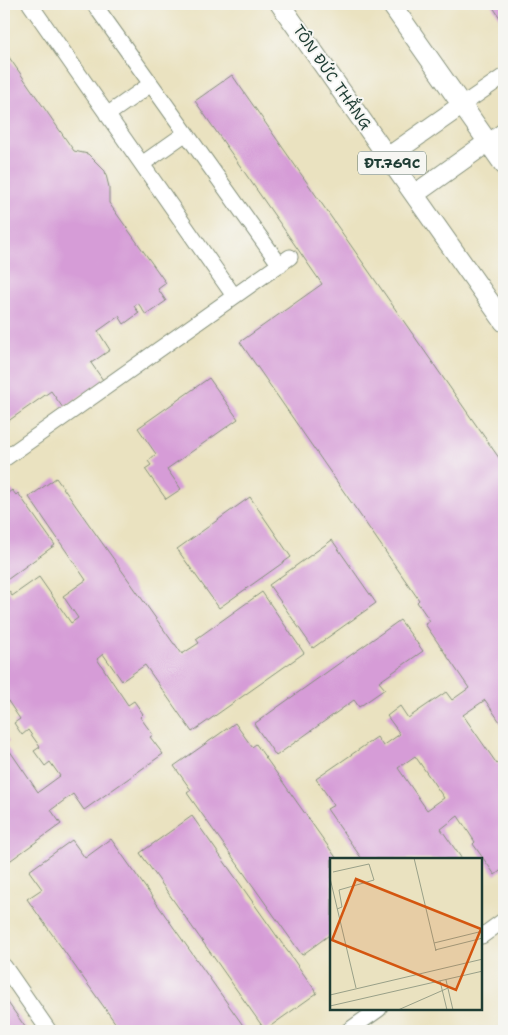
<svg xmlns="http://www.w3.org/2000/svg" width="508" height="1035" font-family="'Shantell Sans',sans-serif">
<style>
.building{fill:#d69cd7;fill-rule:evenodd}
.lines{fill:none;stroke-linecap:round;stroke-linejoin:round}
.minor-casing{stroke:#84907a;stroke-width:17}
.major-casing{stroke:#84907a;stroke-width:21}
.minor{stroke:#fff;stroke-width:15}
.major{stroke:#fff;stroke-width:19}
.labels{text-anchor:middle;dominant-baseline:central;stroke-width:4;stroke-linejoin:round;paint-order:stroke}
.shield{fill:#f6f6f2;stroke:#60746d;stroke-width:1}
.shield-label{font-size:14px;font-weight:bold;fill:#1f3d34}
.street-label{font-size:15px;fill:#1f3d34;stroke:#f6f6f2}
.inset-road{fill:none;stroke:#99a088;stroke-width:1}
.view{fill:#d45610;fill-opacity:0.15;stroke:#d45610;stroke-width:2.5}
.inset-edge{fill:none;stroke:#1f3d34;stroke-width:2.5}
</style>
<rect width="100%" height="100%" fill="#f6f6f2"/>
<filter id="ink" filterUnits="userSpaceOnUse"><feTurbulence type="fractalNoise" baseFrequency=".02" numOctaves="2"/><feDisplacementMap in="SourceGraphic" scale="10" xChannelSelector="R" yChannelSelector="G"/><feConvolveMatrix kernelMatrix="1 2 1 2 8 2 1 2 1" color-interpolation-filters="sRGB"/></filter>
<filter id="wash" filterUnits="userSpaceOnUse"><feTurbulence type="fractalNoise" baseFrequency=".0096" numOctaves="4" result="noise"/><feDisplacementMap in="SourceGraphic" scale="20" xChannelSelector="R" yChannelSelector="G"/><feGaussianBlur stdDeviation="1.12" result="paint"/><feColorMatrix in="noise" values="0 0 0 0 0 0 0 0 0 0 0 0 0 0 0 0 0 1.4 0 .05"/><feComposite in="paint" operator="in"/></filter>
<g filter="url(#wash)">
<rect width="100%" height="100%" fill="#eae2c0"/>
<g id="blocks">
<!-- building -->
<path class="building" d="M491,4H504V24Z
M4,50L74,151L88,154L105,171L109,187V203L166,283L158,289L166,301L146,315L138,303L134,306L139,313L124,324L119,316L98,331L110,350L91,363L103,380L63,408L51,391L4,424Z
M232,75L504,465V728L485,700L463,715L497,764L504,759V868L495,875L473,844L475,842L458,816L441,829L462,859H362L327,809L334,805L316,779L377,737L383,746L400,734L387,716L400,706L408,718L446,692L452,700L469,688L425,624L430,621L417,602L419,600L240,342L322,284L195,101ZM415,756L444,798L427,810L398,768Z
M209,378L238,419L167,469L181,489L166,499L145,469L151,465L148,461L156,454L138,428Z
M56,478L174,644H175L182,654L199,643L196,639L262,592L304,653L192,732L145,665L122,681L103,654L97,659L128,705L134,701L143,714L140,717L153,735L150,737L163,754L84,810L73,794L51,810L61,824L4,865V734L9,741L5,744L38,792L60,776L50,762L45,766L34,751L40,747L28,730L22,735L14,723L20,719L6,698L4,699V595L9,591L12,596L39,577L71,623L78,618L63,596L86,580L29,497Z
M12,490L16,495L18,493L55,545L4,582V496Z
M250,497L291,557L219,608L177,549Z
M332,540L376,603L313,648L269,585Z
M400,620L423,651L379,682L385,689L359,707L354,700L276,756L254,724Z
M235,723L252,747L256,744L337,859H332V933L302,955L187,793L191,790L174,766Z
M192,816L317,993L265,1030L140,853Z
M111,839L247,1031H121L27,899L42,889L29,871L72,840L85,858Z
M4,997L28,1031H4Z"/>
</g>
</g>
<g filter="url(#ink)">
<use href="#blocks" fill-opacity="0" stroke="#84907a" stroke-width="1"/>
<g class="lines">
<!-- minor casing -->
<g class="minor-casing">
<path id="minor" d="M30,4L234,296
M94,4L280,265
M462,105L504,76
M107,115L151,84
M488,142L504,130
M142,164L186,133
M4,459L290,257
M482,936L504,920
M4,966L49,1031
M348,1031L379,1009"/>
</g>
<!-- major casing -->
<g class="major-casing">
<path id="major" d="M280,4L504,322
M391,4L504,165
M388,157L462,105
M415,194L488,142"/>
</g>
<!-- minor -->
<use href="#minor" class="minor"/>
<!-- major -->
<use href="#major" class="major"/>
</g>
</g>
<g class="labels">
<!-- shield labels -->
<rect class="shield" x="358" y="151.5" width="68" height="23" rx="4"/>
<g class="shield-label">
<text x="392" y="163">ĐT.769C</text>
</g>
<!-- street labels -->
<g class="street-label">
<text transform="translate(332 77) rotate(55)">TÔN ĐỨC THẮNG</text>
</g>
</g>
<!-- overview -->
<g transform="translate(330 858)">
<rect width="152" height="152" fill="#eae2c0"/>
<path class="inset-road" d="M84,0L106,93M3,14L39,6L44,22L9,32L12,49L7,51M0,20L26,130M104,85L153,73M105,92L153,80M116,122L123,152M110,123L117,152M0,137L153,101M0,148L153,113M68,152L118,130"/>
<path class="view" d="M26,21L151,71L126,132L2,82Z"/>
<rect width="152" height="152" class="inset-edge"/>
</g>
<!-- margin -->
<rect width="508" height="1035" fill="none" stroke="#f6f6f2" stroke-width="20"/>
</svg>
